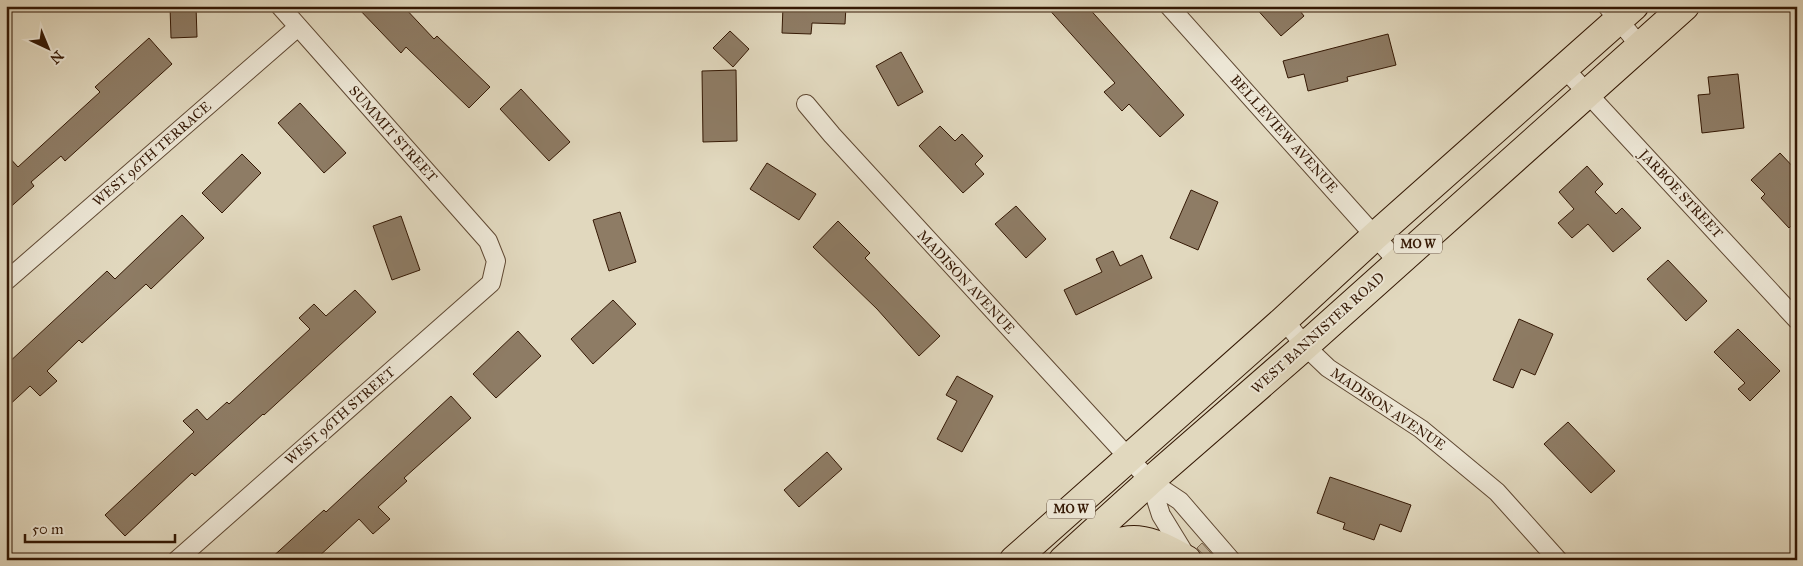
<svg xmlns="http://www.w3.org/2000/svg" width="1803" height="566" font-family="'IM FELL Great Primer',serif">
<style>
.green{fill:#c4b79e;stroke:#7c6851}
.building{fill:#8e7c65;stroke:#341804}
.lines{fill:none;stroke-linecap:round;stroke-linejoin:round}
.street-casing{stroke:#5f4832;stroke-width:20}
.primary-casing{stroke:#341804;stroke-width:30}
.street{stroke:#ece6d5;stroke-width:18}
.primary{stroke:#e1d8be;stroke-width:28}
.labels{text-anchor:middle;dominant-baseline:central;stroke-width:4;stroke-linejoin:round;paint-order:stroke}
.shield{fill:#ece6d5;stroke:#6b5643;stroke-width:1}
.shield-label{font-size:12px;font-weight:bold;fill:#341804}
.street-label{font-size:14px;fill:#341804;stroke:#ece6d5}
</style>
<rect width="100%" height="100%" fill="#e1d8be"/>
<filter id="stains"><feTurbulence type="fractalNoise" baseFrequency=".004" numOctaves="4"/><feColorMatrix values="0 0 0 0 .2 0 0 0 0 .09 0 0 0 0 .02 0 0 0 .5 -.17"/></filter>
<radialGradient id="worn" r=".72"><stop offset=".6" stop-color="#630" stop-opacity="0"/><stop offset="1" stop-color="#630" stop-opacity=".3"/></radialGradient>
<!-- green -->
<path class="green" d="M1202,543L1217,560H1208L1197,548Z
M1137,556L1156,560H1118L1124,557Z"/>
<!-- building -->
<path class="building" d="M170,6H196L197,37L171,38Z
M356,6H403L434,39L437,36L490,87L469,108L406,47L401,53Z
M783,6H846L845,24L812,23L811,34L782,33Z
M1046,6H1087L1184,115L1160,137L1129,104L1122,111L1104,92L1115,83Z
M1254,6H1296L1304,16L1281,36Z
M730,31L749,49L733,67L713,48Z
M1388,34L1396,65L1347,77L1348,81L1308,91L1304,74L1288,78L1283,61Z
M149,38L172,64L65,161L61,156L31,182L34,186L6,211V154L18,167L100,92L95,87Z
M901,52L923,92L898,106L876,66Z
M736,70L737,141L703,142L702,71Z
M1738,74L1744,128L1702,133L1698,95L1710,94L1708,77Z
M521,89L570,142L549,161L500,109Z
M300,103L346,153L324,173L278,123Z
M940,126L955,141L962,134L983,156L975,164L984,174L963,193L919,146Z
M1780,153L1797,171V220L1789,228L1761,198L1765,194L1751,180Z
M242,154L261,173L222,213L202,193Z
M767,163L816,194L799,220L750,189Z
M1587,166L1603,184L1595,192L1616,214L1622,208L1641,228L1613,252L1588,224L1572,238L1558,223L1574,209L1559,192Z
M1191,190L1218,202L1198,250L1170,238Z
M1016,206L1046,239L1026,258L995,224Z
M620,212L636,262L609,271L593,220Z
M182,215L204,238L151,289L146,284L82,343L79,340L47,371L57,381L40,396L30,386L6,408V365L107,271L115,279Z
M401,216L420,270L392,280L373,226Z
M838,221L870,253L865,258L940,336L919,356L877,309L813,247Z
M1113,251L1120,266L1142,255L1152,278L1076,315L1064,290L1102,272L1096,259Z
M1668,260L1707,301L1686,321L1647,279Z
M355,290L376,312L264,415L263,414L195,476L192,473L125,536L105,515L194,432L183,421L197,409L207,420L227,402L229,404L310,329L299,318L314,304L326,316Z
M613,300L636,324L593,364L571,339Z
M1519,319L1553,334L1535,375L1521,369L1513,388L1493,380Z
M1738,329L1780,371L1750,401L1738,389L1745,383L1714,352Z
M518,331L541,356L496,398L473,374Z
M957,376L993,396L962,452L937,439L957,401L946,395Z
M451,396L471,418L404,478L407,481L378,507L390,519L373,534L359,519L315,560H269L324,510L326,512Z
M1568,422L1615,471L1591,493L1544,444Z
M827,452L842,469L799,507L784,490Z
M1330,477L1411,505L1401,532L1380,524L1374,540L1343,529L1345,523L1317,513Z"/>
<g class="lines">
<!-- street casing -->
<g class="street-casing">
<path id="street" d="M1169,6L1398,262
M1607,6L1640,46
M1564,68L1797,320
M806,104L832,135L1150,481L1161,515L1188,559
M6,281L298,27
M1284,320L1305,346L1328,368L1421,429L1497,492L1558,560
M1150,481L1180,501L1231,560
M177,560L491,283L496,261L488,241L280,6"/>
</g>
<!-- primary casing -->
<g class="primary-casing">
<path id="primary" d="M1014,560L1284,320L1375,236L1634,6
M1063,560L1150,481L1305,346L1685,6
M1090,560C1126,528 1150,539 1187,560"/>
</g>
<!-- street -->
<use href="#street" class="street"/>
<!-- primary -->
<use href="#primary" class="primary"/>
</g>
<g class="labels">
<!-- shield labels -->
<g class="shield">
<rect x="1394" y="234.5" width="48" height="19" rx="4"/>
<rect x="1047" y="499.5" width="48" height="19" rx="4"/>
</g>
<g class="shield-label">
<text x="1418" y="244">MO W</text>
<text x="1071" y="509">MO W</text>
</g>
<!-- street labels -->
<g class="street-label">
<text transform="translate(393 134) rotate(48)">SUMMIT STREET</text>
<text transform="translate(1284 134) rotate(48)">BELLEVIEW AVENUE</text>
<text transform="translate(152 154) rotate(-41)">WEST 96TH TERRACE</text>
<text transform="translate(1681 194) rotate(47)">JARBOE STREET</text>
<text transform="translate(966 282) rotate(47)">MADISON AVENUE</text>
<text transform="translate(1318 333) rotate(-42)">WEST BANNISTER ROAD</text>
<text transform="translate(1388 409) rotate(34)">MADISON AVENUE</text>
<text transform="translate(340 416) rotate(-41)">WEST 96TH STREET</text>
</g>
</g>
<!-- margin -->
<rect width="1803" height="566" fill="none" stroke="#e1d8be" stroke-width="25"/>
<rect x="8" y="8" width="1788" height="551" fill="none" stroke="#341804" stroke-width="2.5"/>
<rect x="12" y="12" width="1778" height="541" fill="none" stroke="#341804"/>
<!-- north arrow -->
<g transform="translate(48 48) rotate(136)" stroke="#ece6d5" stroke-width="4" paint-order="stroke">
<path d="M0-4L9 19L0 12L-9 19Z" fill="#341804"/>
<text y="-8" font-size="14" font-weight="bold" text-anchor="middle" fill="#341804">N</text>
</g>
<!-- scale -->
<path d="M25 534v8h150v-8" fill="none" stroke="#341804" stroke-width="2.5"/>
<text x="32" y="534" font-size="15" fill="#341804" stroke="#ece6d5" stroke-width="4" paint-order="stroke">50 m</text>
<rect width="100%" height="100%" filter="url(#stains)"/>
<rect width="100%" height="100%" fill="url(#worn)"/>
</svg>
